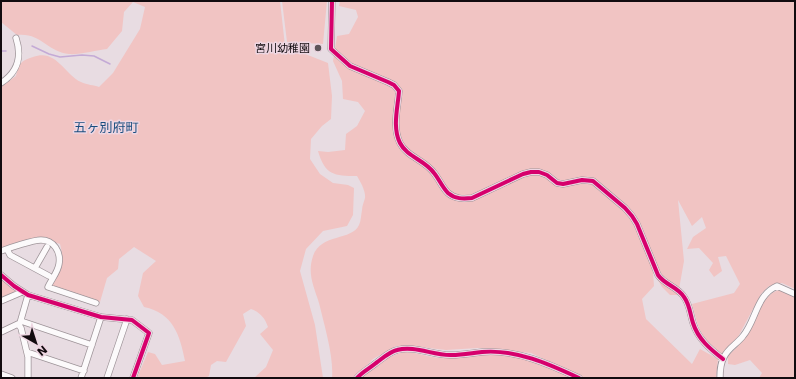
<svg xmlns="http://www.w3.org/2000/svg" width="796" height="379" font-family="'DejaVu Sans','Noto Sans JP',sans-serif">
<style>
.green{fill:#f1c4c3}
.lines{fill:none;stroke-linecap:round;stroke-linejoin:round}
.stream{stroke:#c4aad6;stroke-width:1.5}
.minor-casing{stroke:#9e9499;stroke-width:7}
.minor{stroke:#fcfafb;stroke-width:5.5}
.cycleway-casing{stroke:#eed6e2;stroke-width:6}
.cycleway{stroke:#d6006c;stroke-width:4}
.poi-dot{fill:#5d5459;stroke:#eed6e2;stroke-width:1.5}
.labels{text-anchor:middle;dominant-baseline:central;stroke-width:3;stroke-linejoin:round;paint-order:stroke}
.poi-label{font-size:11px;fill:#120b0f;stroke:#eed6e2;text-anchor:end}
.quarter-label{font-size:13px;fill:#194d7f;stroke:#eed6e2}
</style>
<rect width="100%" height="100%" fill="#e8dce2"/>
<!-- green -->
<path class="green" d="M1,1H280L285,46L328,63L332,96L331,119L322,126L311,139L310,159L320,174L333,183L348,185L354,188L353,215L347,226L323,231L306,249L300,271L315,325L323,378H254L266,367L273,350L260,334L268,327C265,318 260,312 251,309L243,314L246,326L226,362L217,361L211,365L209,376L205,378H137L148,352L155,354L162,365L185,361C180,335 173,313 144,307L138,296L143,273L156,261L134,247L119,259L118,269L107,278L100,302L53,286L52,283C59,268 65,261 60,244L47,240L1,249V87L16,76C19,64 20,61 33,57C56,48 64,74 81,82C87,85 94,85 99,87L113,73L140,29L145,7L133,2L124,12L122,31L107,49C97,50 79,55 69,54C48,52 40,32 17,35L1,22Z
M282,1H327L323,44L287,42Z
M340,1H795V289L782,283L769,286L761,294L738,337L722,354C700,337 699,330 692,304L734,293L740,284L726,256L718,257L722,271L714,277L709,270L713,263L699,248L687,249L693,237L706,228L702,217L692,226L678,200L684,261L678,295H670L662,287L653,272L654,286L642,299L646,319L692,364L700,349L718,359L716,378H585L531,353L478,348L446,350L420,347L396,346L373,359L355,378H332C334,357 324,324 319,303C314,287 307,274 313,256C321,233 352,241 359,225C361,221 361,215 362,210C362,206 364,202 365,198C366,191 360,181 357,176C334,176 325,175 318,151L328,152L345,150L346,134L357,126L365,111L358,102L343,99L342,81L333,61L337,36L349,34L358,17L356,10L339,6Z
M1,278L16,290V292L1,299Z
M780,290L795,297V378H759L762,373L750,360L735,365L728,364V356C735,349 744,341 749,332C758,318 761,294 780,290Z
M404,352C416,352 428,357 440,358C460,358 481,353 501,355C526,357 549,368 571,378H361C374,367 387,356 404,352Z"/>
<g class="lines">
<!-- stream -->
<path class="stream" d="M32,46L49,54L60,57L82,55L94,56L110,64
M1,51H6"/>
<!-- minor casing -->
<g class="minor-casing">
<path id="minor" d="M332,1L331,49L350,66L388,82L394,85L399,91C398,107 392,127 400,143C407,157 425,160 434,173C439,179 442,187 448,193C455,199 463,199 472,198L523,174L531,172H539L547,175L557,183L563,184L582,180L593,181L625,208L632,216L637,224L658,275C665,285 678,287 684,297C690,305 690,314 693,323C698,339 710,349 723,359
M1,83C18,72 22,56 16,38
M7,249L10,255L49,276
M1,251C9,248 33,240 41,240C54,240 61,252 59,264C58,272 51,280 48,287L96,303
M35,268L47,247
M1,275L14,286L28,295L101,317L132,320L149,333L133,378
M1,301L22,292
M21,321L92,345
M18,324L21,328L28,357V378
M1,332L20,323L28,295
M27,352L84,371
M1,374L12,378
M81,378L101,317
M107,378L127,319
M357,378C362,372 370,368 376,363C383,358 389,352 397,350C415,345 434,356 452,355C462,355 472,353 482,352C516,349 549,364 579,378
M720,378C720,371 720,364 724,357C728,348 737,344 743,336C756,321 756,295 777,286L795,294"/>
</g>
<!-- minor -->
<use href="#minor" class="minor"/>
<!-- cycleway casing -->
<g class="cycleway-casing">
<path id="cycleway" d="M332,1L331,49L350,66L388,82L394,85L399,91C398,107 392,127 400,143C407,157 425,160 434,173C439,179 442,187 448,193C455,199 463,199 472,198L523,174L531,172H539L547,175L557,183L563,184L582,180L593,181L625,208L632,216L637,224L658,275C665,285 678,287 684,297C690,305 690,314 693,323C698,339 710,349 723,359
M1,275L14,286L28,295L101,317L132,320L149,333L133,378
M357,378C362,372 370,368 376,363C383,358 389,352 397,350C415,345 434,356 452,355C462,355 472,353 482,352C516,349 549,364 579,378"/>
</g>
<!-- cycleway -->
<use href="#cycleway" class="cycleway"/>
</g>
<!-- markers -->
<circle class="poi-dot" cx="318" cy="48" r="4"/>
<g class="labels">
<!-- poi labels -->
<g class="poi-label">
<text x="310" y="48">宮川幼稚園</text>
</g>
<!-- quarter labels -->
<g class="quarter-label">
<text x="106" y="127">五ヶ別府町</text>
</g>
</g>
<!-- border -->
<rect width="796" height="379" fill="none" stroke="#120b0f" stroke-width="4"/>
<!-- north arrow -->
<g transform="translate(36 343) rotate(141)" stroke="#eed6e2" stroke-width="3" paint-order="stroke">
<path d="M0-3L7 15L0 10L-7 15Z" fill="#120b0f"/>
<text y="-6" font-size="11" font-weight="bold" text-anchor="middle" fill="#120b0f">N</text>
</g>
</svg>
